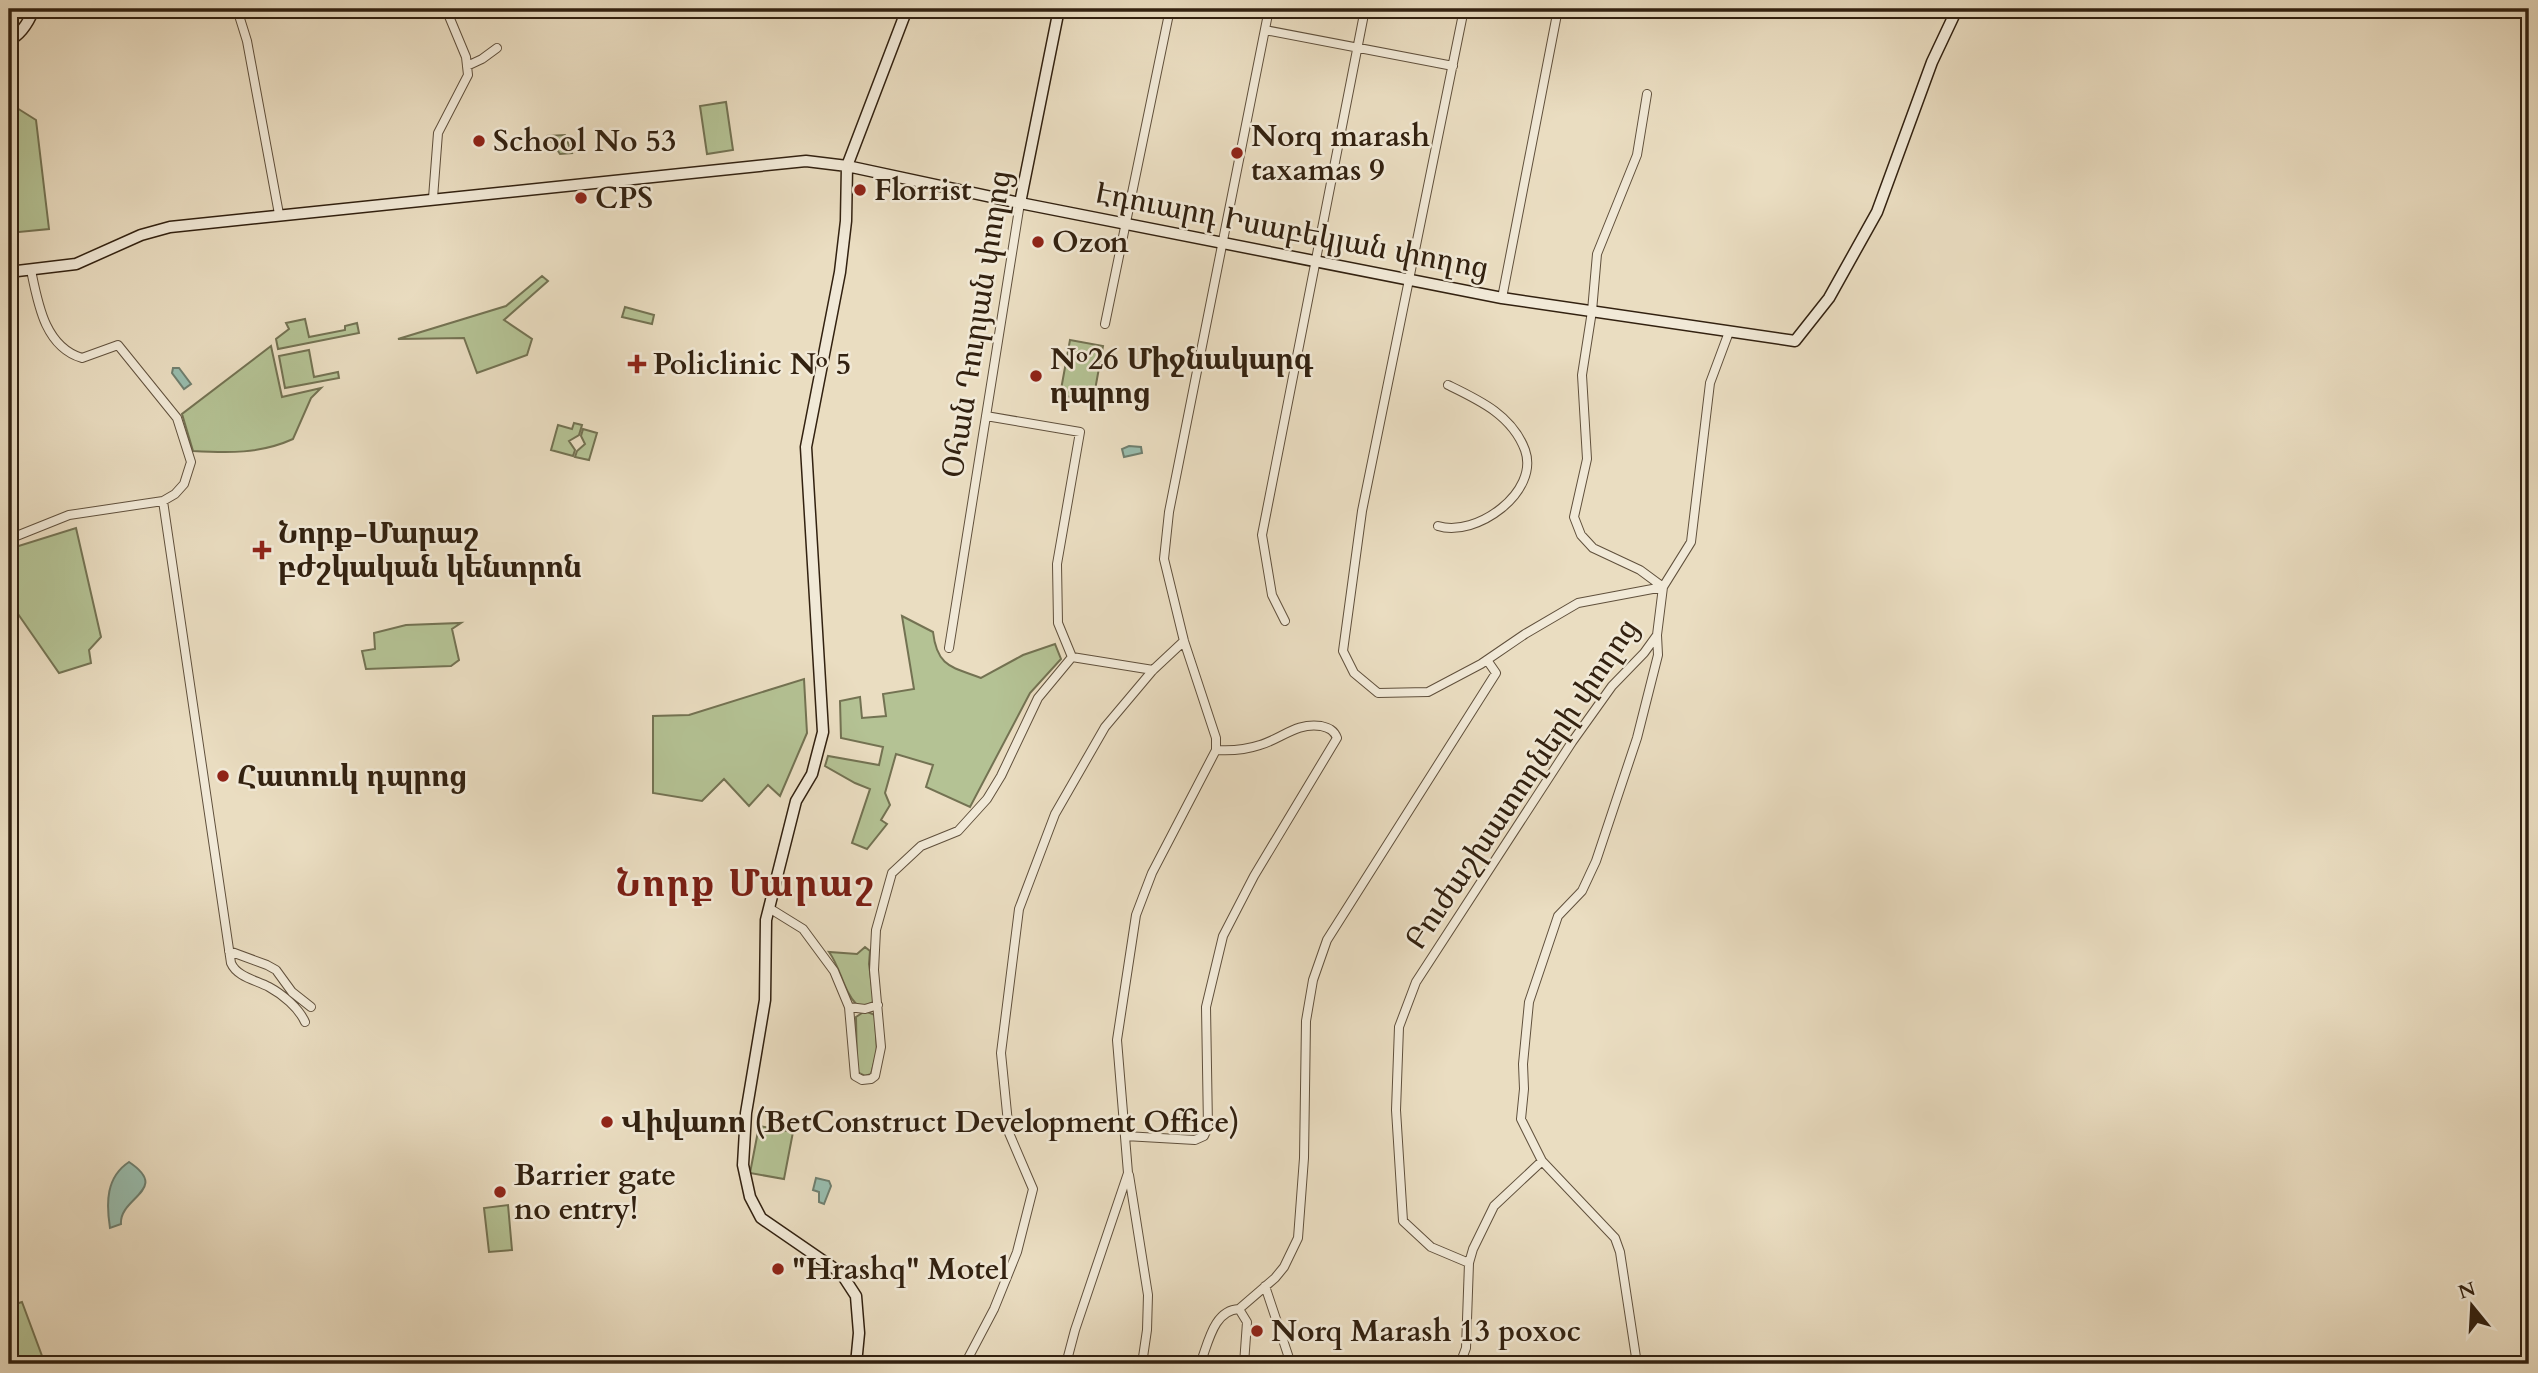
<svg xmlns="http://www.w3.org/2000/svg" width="2538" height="1373" font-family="Cardo,'Noto Serif Armenian',serif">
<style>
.green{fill:#b4c294;stroke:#737252;stroke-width:2}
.water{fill:#98bdae;stroke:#6f7f6f;stroke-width:2}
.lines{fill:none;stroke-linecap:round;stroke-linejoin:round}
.street-casing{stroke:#60503c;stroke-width:10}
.secondary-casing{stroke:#322110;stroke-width:13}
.street{stroke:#f1e9d7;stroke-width:8}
.secondary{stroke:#f1e9d7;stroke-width:10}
.poi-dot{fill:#8f2418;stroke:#f1e9d7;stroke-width:2.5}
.labels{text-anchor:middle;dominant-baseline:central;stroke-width:5;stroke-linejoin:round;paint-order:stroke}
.poi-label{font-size:30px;font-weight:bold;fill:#322110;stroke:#f1e9d7;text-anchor:start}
.street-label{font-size:30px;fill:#322110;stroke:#f1e9d7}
.district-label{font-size:37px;font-weight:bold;letter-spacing:2px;fill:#7a1f14;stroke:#f1e9d7}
</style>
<rect width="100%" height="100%" fill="#eaddc1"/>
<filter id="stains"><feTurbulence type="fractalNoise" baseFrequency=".00286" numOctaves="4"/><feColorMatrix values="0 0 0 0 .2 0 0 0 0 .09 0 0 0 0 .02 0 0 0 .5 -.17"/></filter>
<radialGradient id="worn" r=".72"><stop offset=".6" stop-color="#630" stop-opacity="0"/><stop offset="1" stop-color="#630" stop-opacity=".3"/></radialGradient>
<!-- green -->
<path class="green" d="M726,102L733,150L707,154L700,106Z
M9,103L36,120L49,229L9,233Z
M565,135L572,153L560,154L548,136Z
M542,276L548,281L504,320L532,339L527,355L477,373L464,338L398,339L506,306Z
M625,307L654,315L652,324L622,317Z
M305,319L309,337L345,330V326L357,323L359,333L278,349L276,339L289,329L286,323Z
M1070,340L1103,346L1093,401L1060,395Z
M271,346L282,397L321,388L311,398L293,439C260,454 228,453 193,451L182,414Z
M309,350L314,377L338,372L339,378L285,388L279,356Z
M574,423L582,425L579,435L569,441L575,450L573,456L551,450L558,425L572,429Z
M583,429L597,433L589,460L575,457L577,451L585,444L581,436Z
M76,528L101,637L89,650L91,663L59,673L9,601V549Z
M902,616L933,632C937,667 952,667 981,678L1023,655L1055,644L1061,659L1030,693L970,807L926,787L933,765L896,754L885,793L890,805L881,820L887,824L867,849L852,843L870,789L855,783L825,766L828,756L879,765L883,747L841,738L840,701L860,697L862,718L886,716L883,694L914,689Z
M461,623L452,629L459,660L451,666L366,669L362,651L375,649L374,633L406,625Z
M804,679L807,733L780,796L768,785L749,806L724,779L702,801L653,793V716L689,715Z
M865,947L870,951L869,964L874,1002L867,1005H857C843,991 841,968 829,952L857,954Z
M865,1011L875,1015L877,1052L871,1074L865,1076L857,1072L856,1017Z
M759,1126L793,1132L784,1179L750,1173Z
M508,1205L512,1250L489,1252L484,1208Z
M22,1302L45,1364H9V1306Z"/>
<!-- water -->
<path class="water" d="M173,368H179L191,384L184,389L172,373Z
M1129,446L1141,447L1142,453L1124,457L1122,449Z
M129,1162C171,1190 119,1197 121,1224L110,1228C106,1203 106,1177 129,1162Z
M816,1178L829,1181L831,1186L824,1204L819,1202V1192L813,1190Z"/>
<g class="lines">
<!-- street casing -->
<g class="street-casing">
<path id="street" d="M237,9L247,41L279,214
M1464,9L1362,511L1343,651L1354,673L1378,693L1428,692L1481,664L1525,634L1578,603L1663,587
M1265,30L1453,66
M467,66L482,59L497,48
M1647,94L1637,155L1597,254L1592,311L1582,375L1587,459L1574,517L1581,535L1593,548L1640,570L1663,587
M433,198L438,133L468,75L466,57L446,9
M1502,298L1558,9
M1105,324L1170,9
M986,416L1080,432L1057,564L1058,623L1072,657
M163,501L231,963C237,977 256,980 269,987C282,994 299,1008 305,1022
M1438,526C1476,538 1540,492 1525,450C1512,415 1479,400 1448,385
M9,539L69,515L163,501L175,494L184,484L191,462L177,418L118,345L82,358C45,347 38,304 31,270
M1285,621L1272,595L1262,535L1365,9
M949,648L1020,203
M1072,657L1153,670
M769,908L803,929L834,971L849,1007L855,1076L862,1080L871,1079L875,1076L881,1047L874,970L876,930L892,873L921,846L958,831L987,799L1001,776L1038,698L1072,657
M229,951L267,965L276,970L292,992L311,1007
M849,1007L865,1009L878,1005
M1125,1136L1195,1140L1204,1136L1208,1127L1206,1007L1223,936L1254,876L1337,738C1334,730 1329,728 1321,726C1297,722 1281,739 1260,745C1245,750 1231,751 1216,750
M1129,1175L1148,1295L1147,1330L1142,1364
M1469,1263L1431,1247L1403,1221L1396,1110L1399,1027L1416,982L1572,742L1612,686L1644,653L1657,635L1663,587L1691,542L1710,383L1729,332
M1265,1286L1291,1364
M1239,1309L1275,1278L1284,1267L1298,1238L1304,1158L1306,1021L1313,980L1327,940L1496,673L1487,660
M1239,1309L1247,1322L1244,1364
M965,1364L994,1309L1017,1252L1033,1189L1009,1133L1001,1053L1019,909L1055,814L1105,727L1153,670L1184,641
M1066,1364L1075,1330L1128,1173L1117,1040L1136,915L1152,873L1216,750V738L1184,641L1164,559L1169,512L1269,9
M1200,1364C1208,1345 1213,1310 1239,1309
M1460,1364L1466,1348L1469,1263L1473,1249L1494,1206L1542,1161
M1637,1364L1620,1252L1615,1238L1542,1161L1521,1119L1524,1089L1523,1064L1529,1002L1558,916L1582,891L1596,861L1637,738L1658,655L1657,635"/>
</g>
<!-- secondary casing -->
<g class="secondary-casing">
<path id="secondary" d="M9,40C21,35 29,21 34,9
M1020,203L1059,9
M9,272L76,264L141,235L170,227L806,161L847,166L1020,203L1502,298L1795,341L1829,298L1877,212L1932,62L1957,9
M856,1364L859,1333L856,1296L841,1273L761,1218L750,1197L743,1165L746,1113L765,1000L766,920L796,801L812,774L823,732L806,447L840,272L846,221L847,166L907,9"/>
</g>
<!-- street -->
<use href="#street" class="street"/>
<!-- secondary -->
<use href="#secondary" class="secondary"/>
</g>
<!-- markers -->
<g class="poi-dot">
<circle cx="479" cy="141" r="7"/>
<circle cx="1237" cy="153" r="7"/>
<circle cx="860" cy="190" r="7"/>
<circle cx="581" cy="198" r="7"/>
<circle cx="1038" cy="242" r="7"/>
<path d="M633.5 353.5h7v7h7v7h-7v7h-7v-7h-7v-7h7z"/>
<circle cx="1036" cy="376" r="7"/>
<path d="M258.5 539.5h7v7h7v7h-7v7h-7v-7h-7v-7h7z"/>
<circle cx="223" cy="776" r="7"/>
<circle cx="607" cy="1122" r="7"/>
<circle cx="500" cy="1192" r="7"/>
<circle cx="778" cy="1269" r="7"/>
<circle cx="1257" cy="1331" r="7"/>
</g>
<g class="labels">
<!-- poi labels -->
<g class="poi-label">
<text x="1251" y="136">Norq marash<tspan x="1251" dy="34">taxamas 9</tspan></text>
<text x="493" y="141">School No 53</text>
<text x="874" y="190">Florrist</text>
<text x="595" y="198">CPS</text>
<text x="1052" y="242">Ozon</text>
<text x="1050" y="359">№26 Միջնակարգ<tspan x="1050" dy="34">դպրոց</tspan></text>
<text x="653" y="364">Policlinic № 5</text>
<text x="278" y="533">Նորք-Մարաշ<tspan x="278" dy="34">բժշկական կենտրոն</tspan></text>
<text x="237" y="776">Հատուկ դպրոց</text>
<text x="621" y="1122">Վիվառո (BetConstruct Development Office)</text>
<text x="514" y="1175">Barrier gate<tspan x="514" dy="34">no entry!</tspan></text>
<text x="792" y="1269">"Hrashq" Motel</text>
<text x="1271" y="1331">Norq Marash 13 poxoc</text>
</g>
<!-- street labels -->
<g class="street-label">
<text transform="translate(1292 231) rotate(11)">Էդուարդ Իսաբեկյան փողոց</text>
<text transform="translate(977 324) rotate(-81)">Օհան Դուրյան փողոց</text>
<text transform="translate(1522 784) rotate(-56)">Բուժաշխատողների փողոց</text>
</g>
<!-- district labels -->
<g class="district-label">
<text x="746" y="884">Նորք Մարաշ</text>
</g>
</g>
<!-- margin -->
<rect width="2538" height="1373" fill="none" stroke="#eaddc1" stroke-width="35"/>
<rect x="10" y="10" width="2517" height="1352" fill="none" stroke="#322110" stroke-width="3.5"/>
<rect x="18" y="18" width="2503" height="1338" fill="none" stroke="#322110" stroke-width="2"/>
<!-- north arrow -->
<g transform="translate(2472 1306) rotate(342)" stroke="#f1e9d7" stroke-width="5" paint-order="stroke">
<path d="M0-5L12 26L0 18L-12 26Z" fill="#322110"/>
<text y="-10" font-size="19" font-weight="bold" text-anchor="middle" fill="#322110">N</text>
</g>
<rect width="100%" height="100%" filter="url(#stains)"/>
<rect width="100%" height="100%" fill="url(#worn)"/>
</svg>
